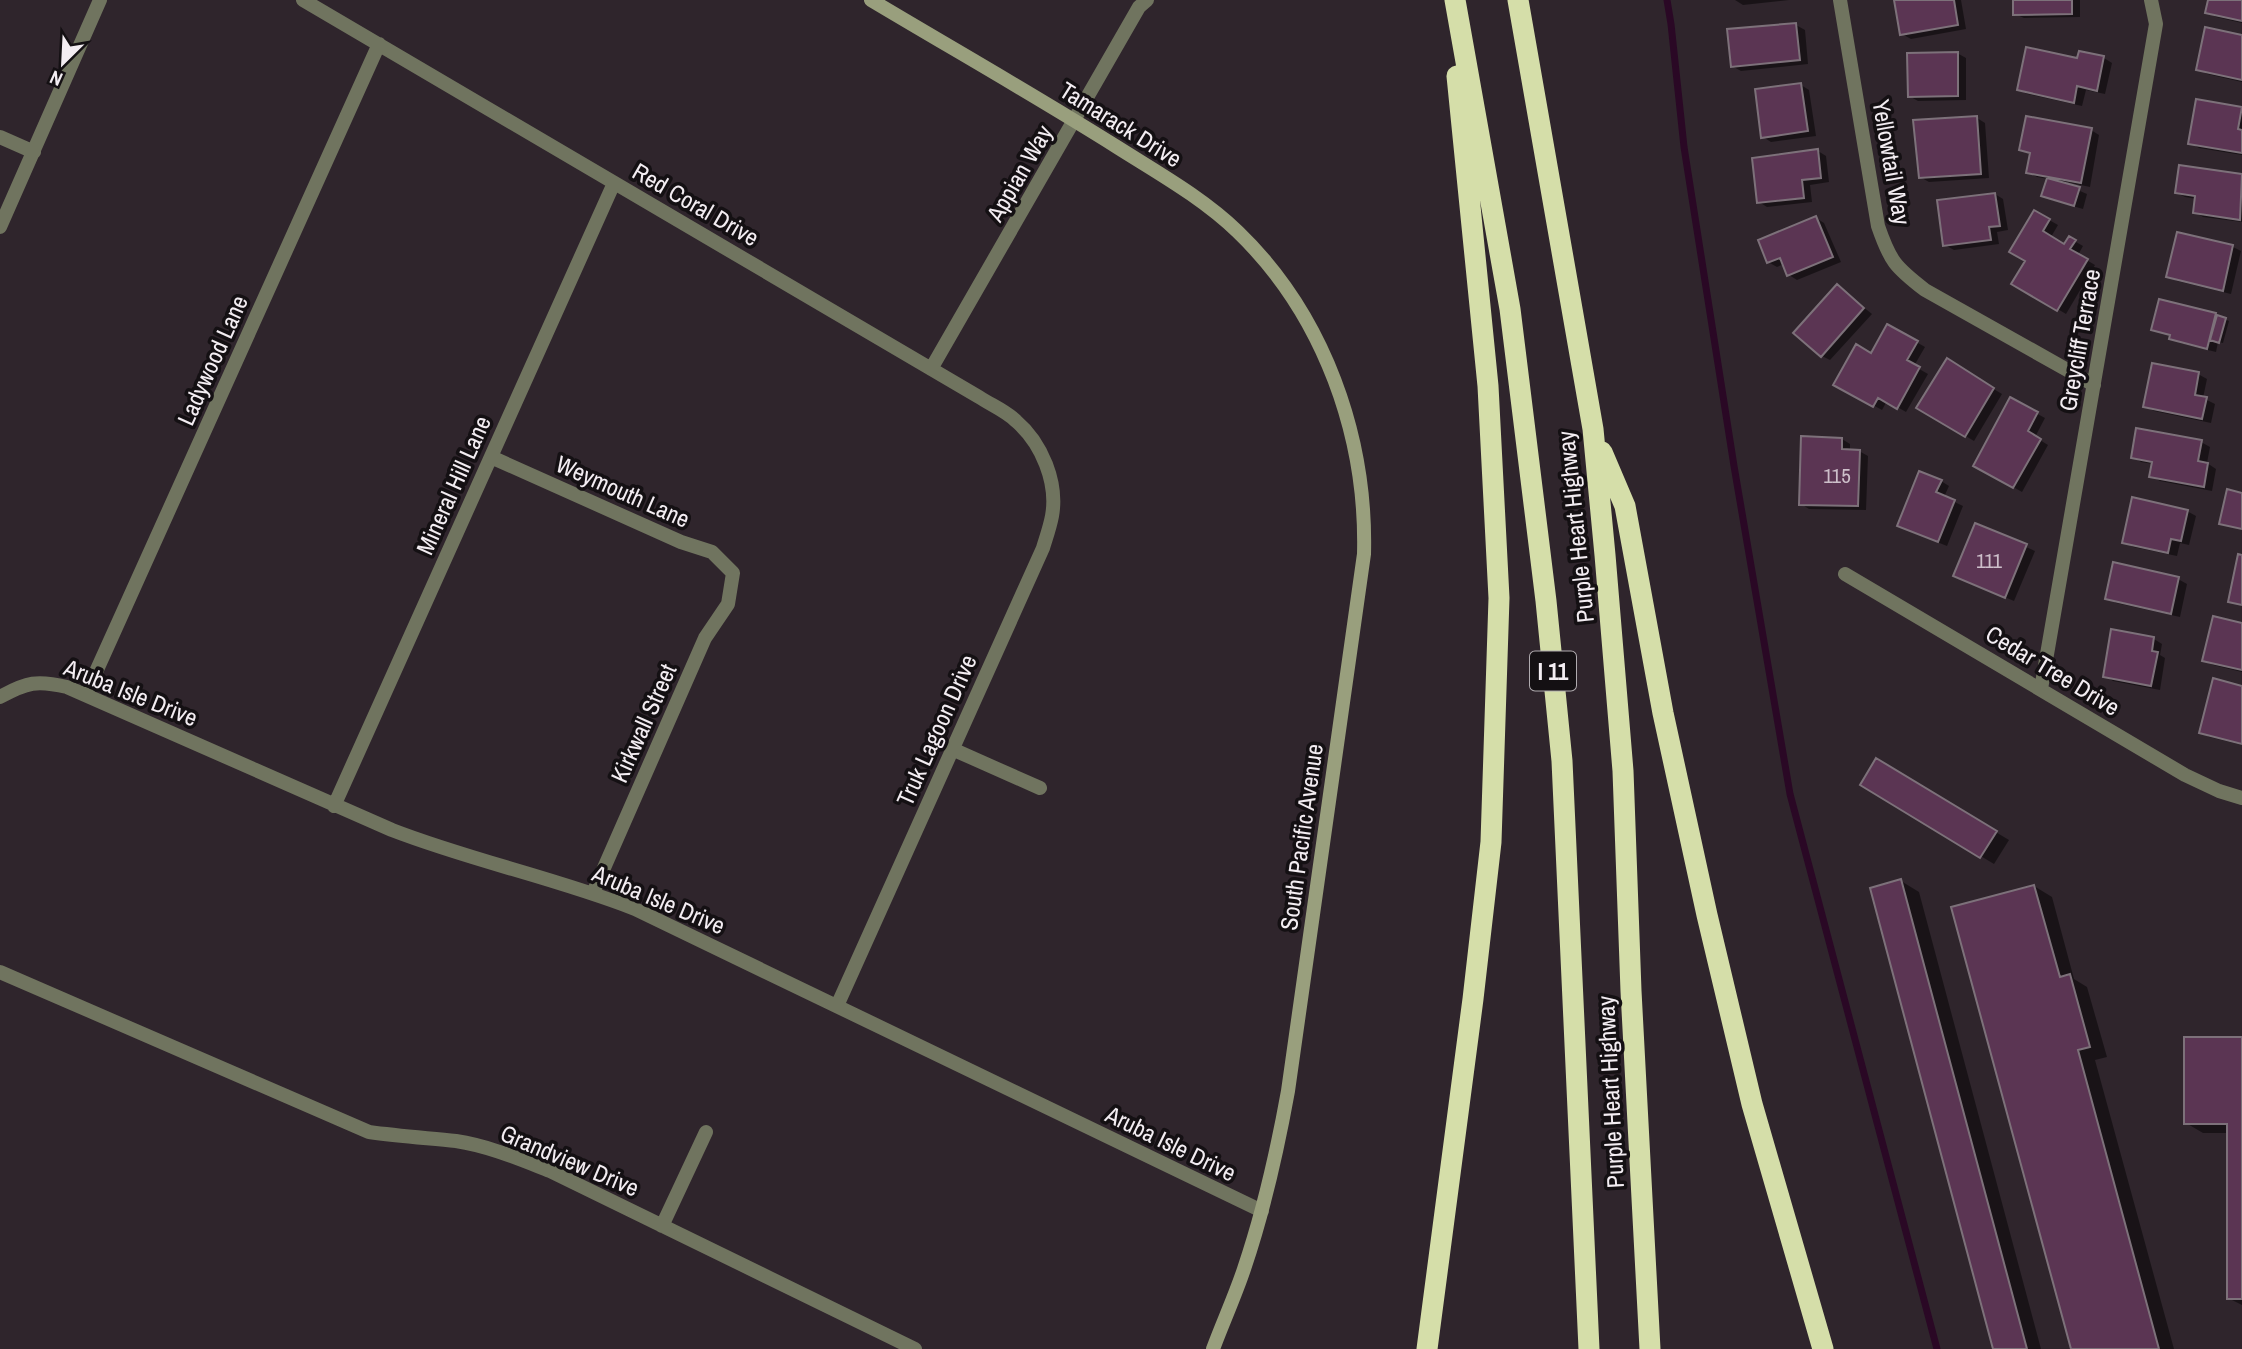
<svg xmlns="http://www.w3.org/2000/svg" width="2242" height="1349" font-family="'Archivo Narrow',sans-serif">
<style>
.shadow{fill:#0007}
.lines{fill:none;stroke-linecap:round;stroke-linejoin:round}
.stream{stroke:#2a0825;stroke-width:7}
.building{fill:#5b3553;stroke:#7d717a;stroke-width:2}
.street{stroke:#70745f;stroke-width:14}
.secondary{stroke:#999f7d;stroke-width:14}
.highway{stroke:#d5dea9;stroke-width:21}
.labels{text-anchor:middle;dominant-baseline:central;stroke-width:7;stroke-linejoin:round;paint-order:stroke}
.number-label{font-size:21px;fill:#cdbfca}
.shield{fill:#141013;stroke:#b0abaf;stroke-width:2}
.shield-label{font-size:23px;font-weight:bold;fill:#f3edf2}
.street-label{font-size:24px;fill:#f3edf2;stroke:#141013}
</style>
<rect width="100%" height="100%" fill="#2f252c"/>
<!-- shadow -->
<path class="shadow" d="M1789,0L1743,5L1735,0Z
M1896,0H1961L1966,29L1911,39L1902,34Z
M2015,0H2080V17L2024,18L2015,14Z
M2210,0H2242V23L2216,17L2207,12Z
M1796,25L1805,30L1808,64L1741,71L1732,66Z
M2242,37V82L2207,74L2198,69Z
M1957,53L1966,58V100L1918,101L1909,96Z
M2080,53L2104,58L2112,63L2105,94L2086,90L2082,106L2027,94L2019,90L2079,60Z
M1801,85L1809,90L1816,136L1771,142L1763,137Z
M2197,101L2242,109V155L2199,148L2190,143Z
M1977,118L1985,123L1989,178L1929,182L1920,177Z
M2091,130L2099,135L2090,187L2067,182L2066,185L2087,194L2083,209L2052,200L2043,195L2048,179L2037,177L2028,172L2030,154L2021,150Z
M1818,151L1826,156L1829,182L1810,185L1812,202L1767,207L1759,202Z
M2180,167L2242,175V222L2203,217L2195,212L2197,199L2185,197L2177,193Z
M1995,194L2003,199L2008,230L1997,232L1999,244L1954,250L1945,245Z
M2035,212L2058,225L2051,237L2065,246L2069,238L2083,246L2078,255L2095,265L2066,314L2014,283L2027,261Z
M1816,218L1824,223L1841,262L1797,280L1789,275L1784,264L1777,267L1768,262Z
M2178,234L2233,247L2241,251L2231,294L2177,281L2168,276Z
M1837,286L1872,314L1830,360L1822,356Z
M2215,314L2229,321L2223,343L2218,342L2216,352L2180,343L2171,338L2172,336L2153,329Z
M1888,326L1925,347L1914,366L1928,374L1906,412L1887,401L1882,410L1836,385L1872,355Z
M1947,361L2002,394L1974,441L1919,408Z
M2198,374L2207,379L2203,398L2215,404L2211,423L2154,411L2145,406Z
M2011,400L2045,418L2035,437L2048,445L2022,492L1975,465Z
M1842,439L1850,444V451H1859L1868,456L1866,510L1809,509L1801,504Z
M2201,442L2210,447L2207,463L2216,469L2212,491L2160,481L2151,476L2153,464L2141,462L2133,457Z
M1941,481L1949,486L1944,497L1963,506L1947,546L1907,530Z
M2187,511L2196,516L2189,545L2180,543L2177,556L2133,547L2124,542Z
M1976,525L2035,551L2014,601L1955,576Z
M2178,579L2187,584L2180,617L2116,603L2107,598Z
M2242,624V672L2213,665L2204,661Z
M2113,631L2154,639L2162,644L2160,655L2165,658L2160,690L2113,681L2105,676Z
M2242,687V745L2209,737L2201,732Z
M1877,761L2009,840L1994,864L1862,785Z
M1901,881L1919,892L2041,1349H1995Z
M2034,886L2052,897L2074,979L2087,987L2107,1057L2095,1060L2174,1349H2073Z
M2242,1039V1305L2228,1298V1133H2203L2186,1123Z"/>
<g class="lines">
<!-- stream -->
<path class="stream" d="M1667,0L1671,24L1684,147L1734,466L1790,794L1937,1349"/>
</g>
<!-- building -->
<path class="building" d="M1894,0H1954L1958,25L1900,35Z
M2013,0H2072V14L2013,15Z
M2208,0H2242V21L2205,13Z
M1796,23L1800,60L1731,67L1727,29Z
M2205,27L2242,35V80L2196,70Z
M2026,47L2077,58L2079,51L2104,56L2097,91L2077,86L2074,103L2017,90Z
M1958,52V96L1908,97L1907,53Z
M1801,83L1808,131L1761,138L1755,89Z
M2196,99L2242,107L2238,129L2242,130V153L2188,144Z
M1977,116L1981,174L1919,178L1913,120Z
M2026,116L2092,128L2081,183L2026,173L2030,153L2019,150Z
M1818,149L1821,178L1802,180L1804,198L1757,203L1752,158Z
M2179,165L2242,174L2240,220L2193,213L2195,196L2175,193Z
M2047,178L2080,187L2074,206L2041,196Z
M1995,193L2000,226L1989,227L1991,240L1943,246L1937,200Z
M2034,210L2050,219L2043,231L2064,244L2069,236L2076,240L2070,249L2088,259L2057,311L2011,284L2025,261L2009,252Z
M1816,216L1833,257L1787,276L1780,258L1767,263L1758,240Z
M2177,232L2233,245L2223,291L2166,277Z
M1837,284L1864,308L1821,357L1793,333Z
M2159,299L2216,313L2207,349L2169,339L2170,335L2151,330Z
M2217,315L2226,318L2219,343L2210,340Z
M1887,324L1918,341L1907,360L1920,367L1897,409L1878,398L1873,407L1833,385L1856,344L1871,353Z
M1947,358L1994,388L1965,437L1916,408Z
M2152,363L2199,372L2195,395L2207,397L2202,419L2143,407Z
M2010,397L2038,412L2028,431L2041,439L2013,488L1973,466Z
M2136,428L2202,440L2198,461L2208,463L2204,487L2149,477L2152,462L2131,458Z
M1801,436L1842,438V449L1860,450L1858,506L1799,505Z
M1919,471L1942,480L1936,492L1955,500L1938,542L1897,526Z
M2227,489L2242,493V529L2219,524Z
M2132,497L2188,510L2181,541L2171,539L2168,553L2122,543Z
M1975,523L2027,544L2005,598L1953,576Z
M2238,554L2242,555V605L2228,602Z
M2113,562L2179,577L2171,614L2105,599Z
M2213,616L2242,623V670L2202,661Z
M2111,629L2154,637L2152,651L2158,652L2151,686L2103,677Z
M2213,678L2242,686V744L2199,733Z
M1876,758L1997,831L1980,858L1860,785Z
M1901,879L2027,1349H1993L1870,888Z
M2034,885L2060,977L2070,974L2090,1047L2078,1050L2159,1349H2071L1951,907Z
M2184,1037H2242V1299H2227V1124H2184Z"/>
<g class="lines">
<!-- street -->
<path class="street" d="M303,0L979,397C991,405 1006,411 1016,421C1042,443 1058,483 1052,516C1050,527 1046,538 1043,548L837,1006
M1840,0L1878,226C1890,261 1895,267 1925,290L2094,385
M0,137L34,152
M0,227L100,0
M931,369L1139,7L1147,0
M491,457L681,542L712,552L733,573L728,604L705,638L593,893
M1845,574L2185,775L2219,791L2242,798
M2041,689L2156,24L2151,0
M86,694L379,44
M0,697C27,682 37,680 67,687L392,830C472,861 556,878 635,909L1262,1211
M952,749L1040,788
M334,806L614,183
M0,972L369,1132C398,1136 427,1138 456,1141C489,1146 519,1159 550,1171L915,1349
M662,1226L706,1132"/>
<!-- secondary -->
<path class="secondary" d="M871,0C953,49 1036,96 1117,147C1158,173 1203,198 1238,232C1324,315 1367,436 1364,554L1288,1091C1277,1152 1264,1210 1244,1269C1235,1296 1223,1322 1213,1349"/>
<!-- highway -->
<path class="highway" d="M1455,0L1510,309L1546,601L1562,761L1589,1349
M1518,0L1593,429L1605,555L1623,771L1631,991L1650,1349
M1602,452L1625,506L1663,713L1707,915L1752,1104L1823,1349
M1427,1349L1473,999L1491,842L1499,598L1488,386L1457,76"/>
</g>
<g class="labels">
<!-- number labels -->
<g class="number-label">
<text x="1837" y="475">115</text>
<text x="1989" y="560">111</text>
</g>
<!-- shield labels -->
<rect class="shield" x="1530" y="651.5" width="46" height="39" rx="5"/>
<g class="shield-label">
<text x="1553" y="671">I 11</text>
</g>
<!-- street labels -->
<g class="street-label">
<text transform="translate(1121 124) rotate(32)">Tamarack Drive</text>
<text transform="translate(1892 162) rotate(80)">Yellowtail Way</text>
<text transform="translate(1019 173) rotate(-60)">Appian Way</text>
<text transform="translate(696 204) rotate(30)">Red Coral Drive</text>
<text transform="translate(2079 340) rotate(-80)">Greycliff Terrace</text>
<text transform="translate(212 360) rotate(-66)">Ladywood Lane</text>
<text transform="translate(453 485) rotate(-66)">Mineral Hill Lane</text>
<text transform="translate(623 491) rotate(24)">Weymouth Lane</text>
<text transform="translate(1575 527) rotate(-96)">Purple Heart Highway</text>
<text transform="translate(2053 670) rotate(31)">Cedar Tree Drive</text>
<text transform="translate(131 692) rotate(22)">Aruba Isle Drive</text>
<text transform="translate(643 723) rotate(-66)">Kirkwall Street</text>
<text transform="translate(936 730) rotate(-66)">Truk Lagoon Drive</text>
<text transform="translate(1301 837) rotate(-82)">South Pacific Avenue</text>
<text transform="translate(659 899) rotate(23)">Aruba Isle Drive</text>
<text transform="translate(1610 1092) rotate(-93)">Purple Heart Highway</text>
<text transform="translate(1171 1143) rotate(26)">Aruba Isle Drive</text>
<text transform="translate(570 1160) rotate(23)">Grandview Drive</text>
</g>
</g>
<!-- north arrow -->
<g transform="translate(63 63) rotate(204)" stroke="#141013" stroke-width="5" paint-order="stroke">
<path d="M0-5L12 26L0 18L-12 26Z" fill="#f3edf2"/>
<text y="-10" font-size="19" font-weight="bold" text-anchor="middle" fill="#f3edf2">N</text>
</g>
</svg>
